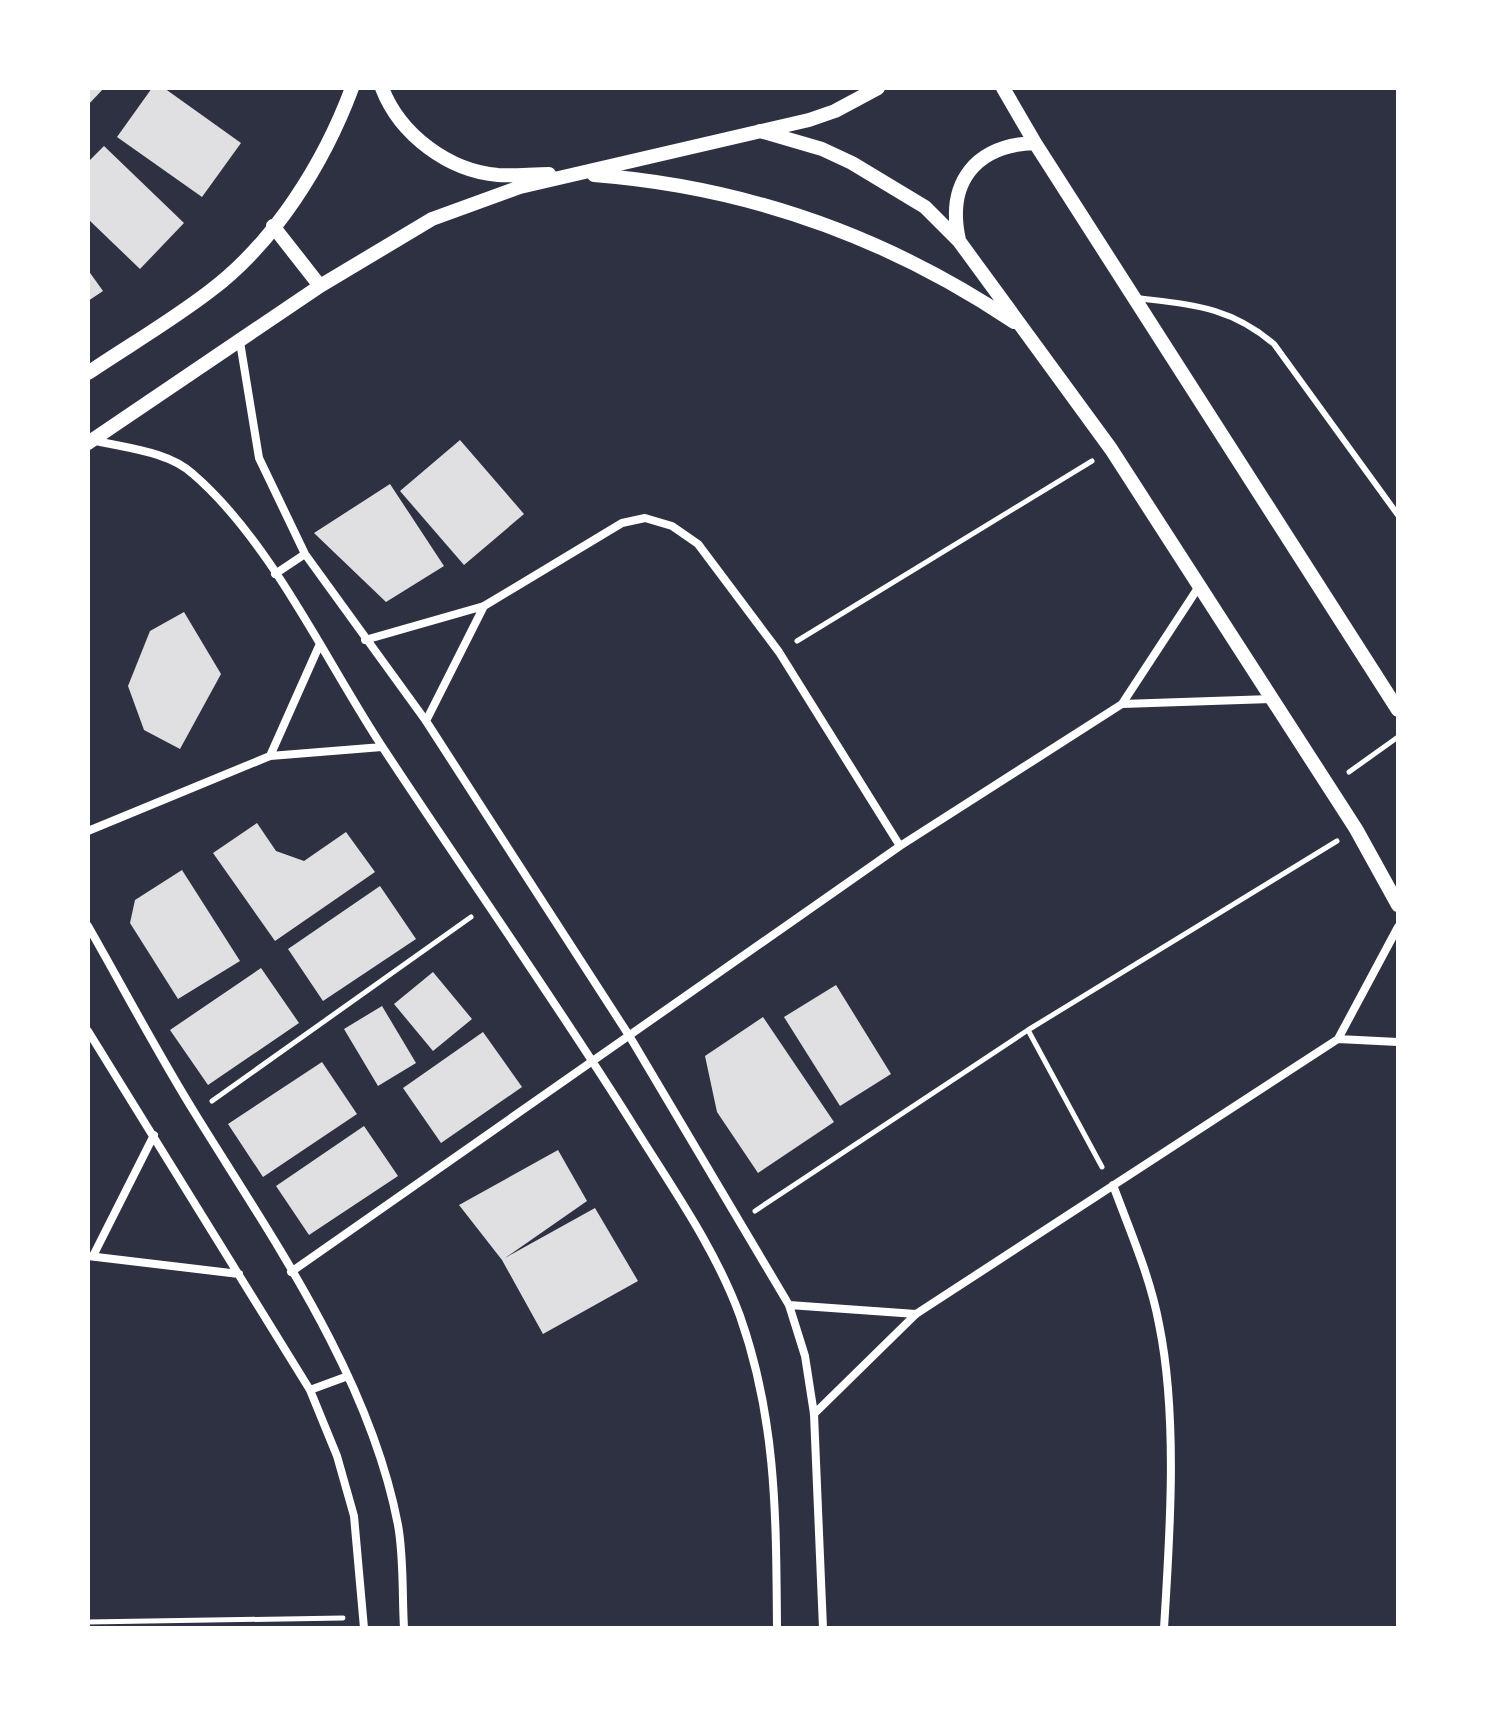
<svg xmlns="http://www.w3.org/2000/svg" width="1486" height="1716" font-family="'Roboto Serif',serif">
<style>
.building{fill:#e0e0e3}
.lines{fill:none;stroke-linecap:round;stroke-linejoin:round}
.path{stroke:#fff;stroke-width:5}
.service{stroke:#fff;stroke-width:6}
.minor{stroke:#fff;stroke-width:8}
.tertiary{stroke:#fff;stroke-width:14}
</style>
<rect width="100%" height="100%" fill="#2d3142"/>
<!-- building -->
<path class="building" d="M88,88H104L88,105Z
M152,88H164L241,143L202,197L117,137Z
M104,146L184,223L140,269L88,219V162Z
M88,270L103,291L88,301Z
M460,440L524,514L464,565L400,491Z
M390,484L444,566L386,602L314,533Z
M184,612L221,674L180,749L144,730L128,686L150,631Z
M257,823L276,851L304,861L346,832L375,872L275,941L213,853Z
M182,870L240,961L178,999L130,923L135,900Z
M380,886L416,939L323,1001L288,949Z
M261,968L299,1023L208,1085L170,1030Z
M433,972L472,1019L433,1051L394,1004Z
M836,985L891,1074L840,1106L784,1017Z
M382,1006L416,1063L378,1086L344,1029Z
M763,1017L834,1122L758,1173L717,1112L705,1056Z
M483,1032L522,1087L441,1143L403,1088Z
M322,1062L357,1114L263,1177L228,1124Z
M364,1126L398,1176L309,1235L276,1186Z
M558,1150L587,1201L505,1258L595,1208L638,1281L543,1334L502,1260L459,1205Z"/>
<g class="lines">
<!-- path -->
<path class="path" d="M797,641L1092,461
M1349,772L1398,737
M1028,1030L1102,1167
M212,1101L471,917
M755,1211L1028,1030L1337,841
M88,1622L343,1618"/>
<!-- service -->
<path class="service" d="M1136,298C1192,305 1229,306 1274,344L1398,515"/>
<!-- minor -->
<path class="minor" d="M240,342L259,458L305,554L426,721L630,1037L789,1305L805,1356L814,1414L823,1628
M92,440C125,448 168,451 193,474C272,542 327,664 385,751C468,877 555,1000 635,1128C673,1189 715,1248 740,1316C777,1421 776,1518 777,1628
M275,574L305,554
M365,640L484,606L622,523L645,518L672,526L698,544L779,652L900,846
M1122,704L1271,699
M426,721L484,606
M270,756L319,646
M88,831L270,756L382,747
M88,926C124,989 158,1054 196,1115C274,1241 370,1378 398,1525C404,1558 402,1595 404,1628
M88,1031L310,1390L337,1456L354,1516L364,1628
M1338,1039L1398,1042
M1113,1185C1130,1231 1150,1276 1159,1324C1178,1416 1170,1534 1164,1628
M94,1254L154,1135
M88,1256L239,1274
M291,1272L900,846L1122,704L1198,588
M789,1305L916,1314
M310,1390L348,1376
M814,1414L916,1314L1338,1039L1398,927"/>
<!-- tertiary -->
<path class="tertiary" d="M382,88C400,135 449,171 498,175C515,176 532,174 549,174
M1003,88L1035,143L1398,710
M760,131L822,149L852,163L925,207L959,241L1111,449L1356,829L1398,905
M594,175C748,187 886,236 1014,322
M273,226L320,286
M959,240C946,182 976,145 1035,143
M88,373C128,346 171,321 210,291C275,242 324,163 352,88
M88,443L320,286L432,219L520,187L809,120L835,111L878,88"/>
</g>
<!-- border -->
<rect width="1486" height="1716" fill="none" stroke="#ffffff" stroke-width="180"/>
</svg>
